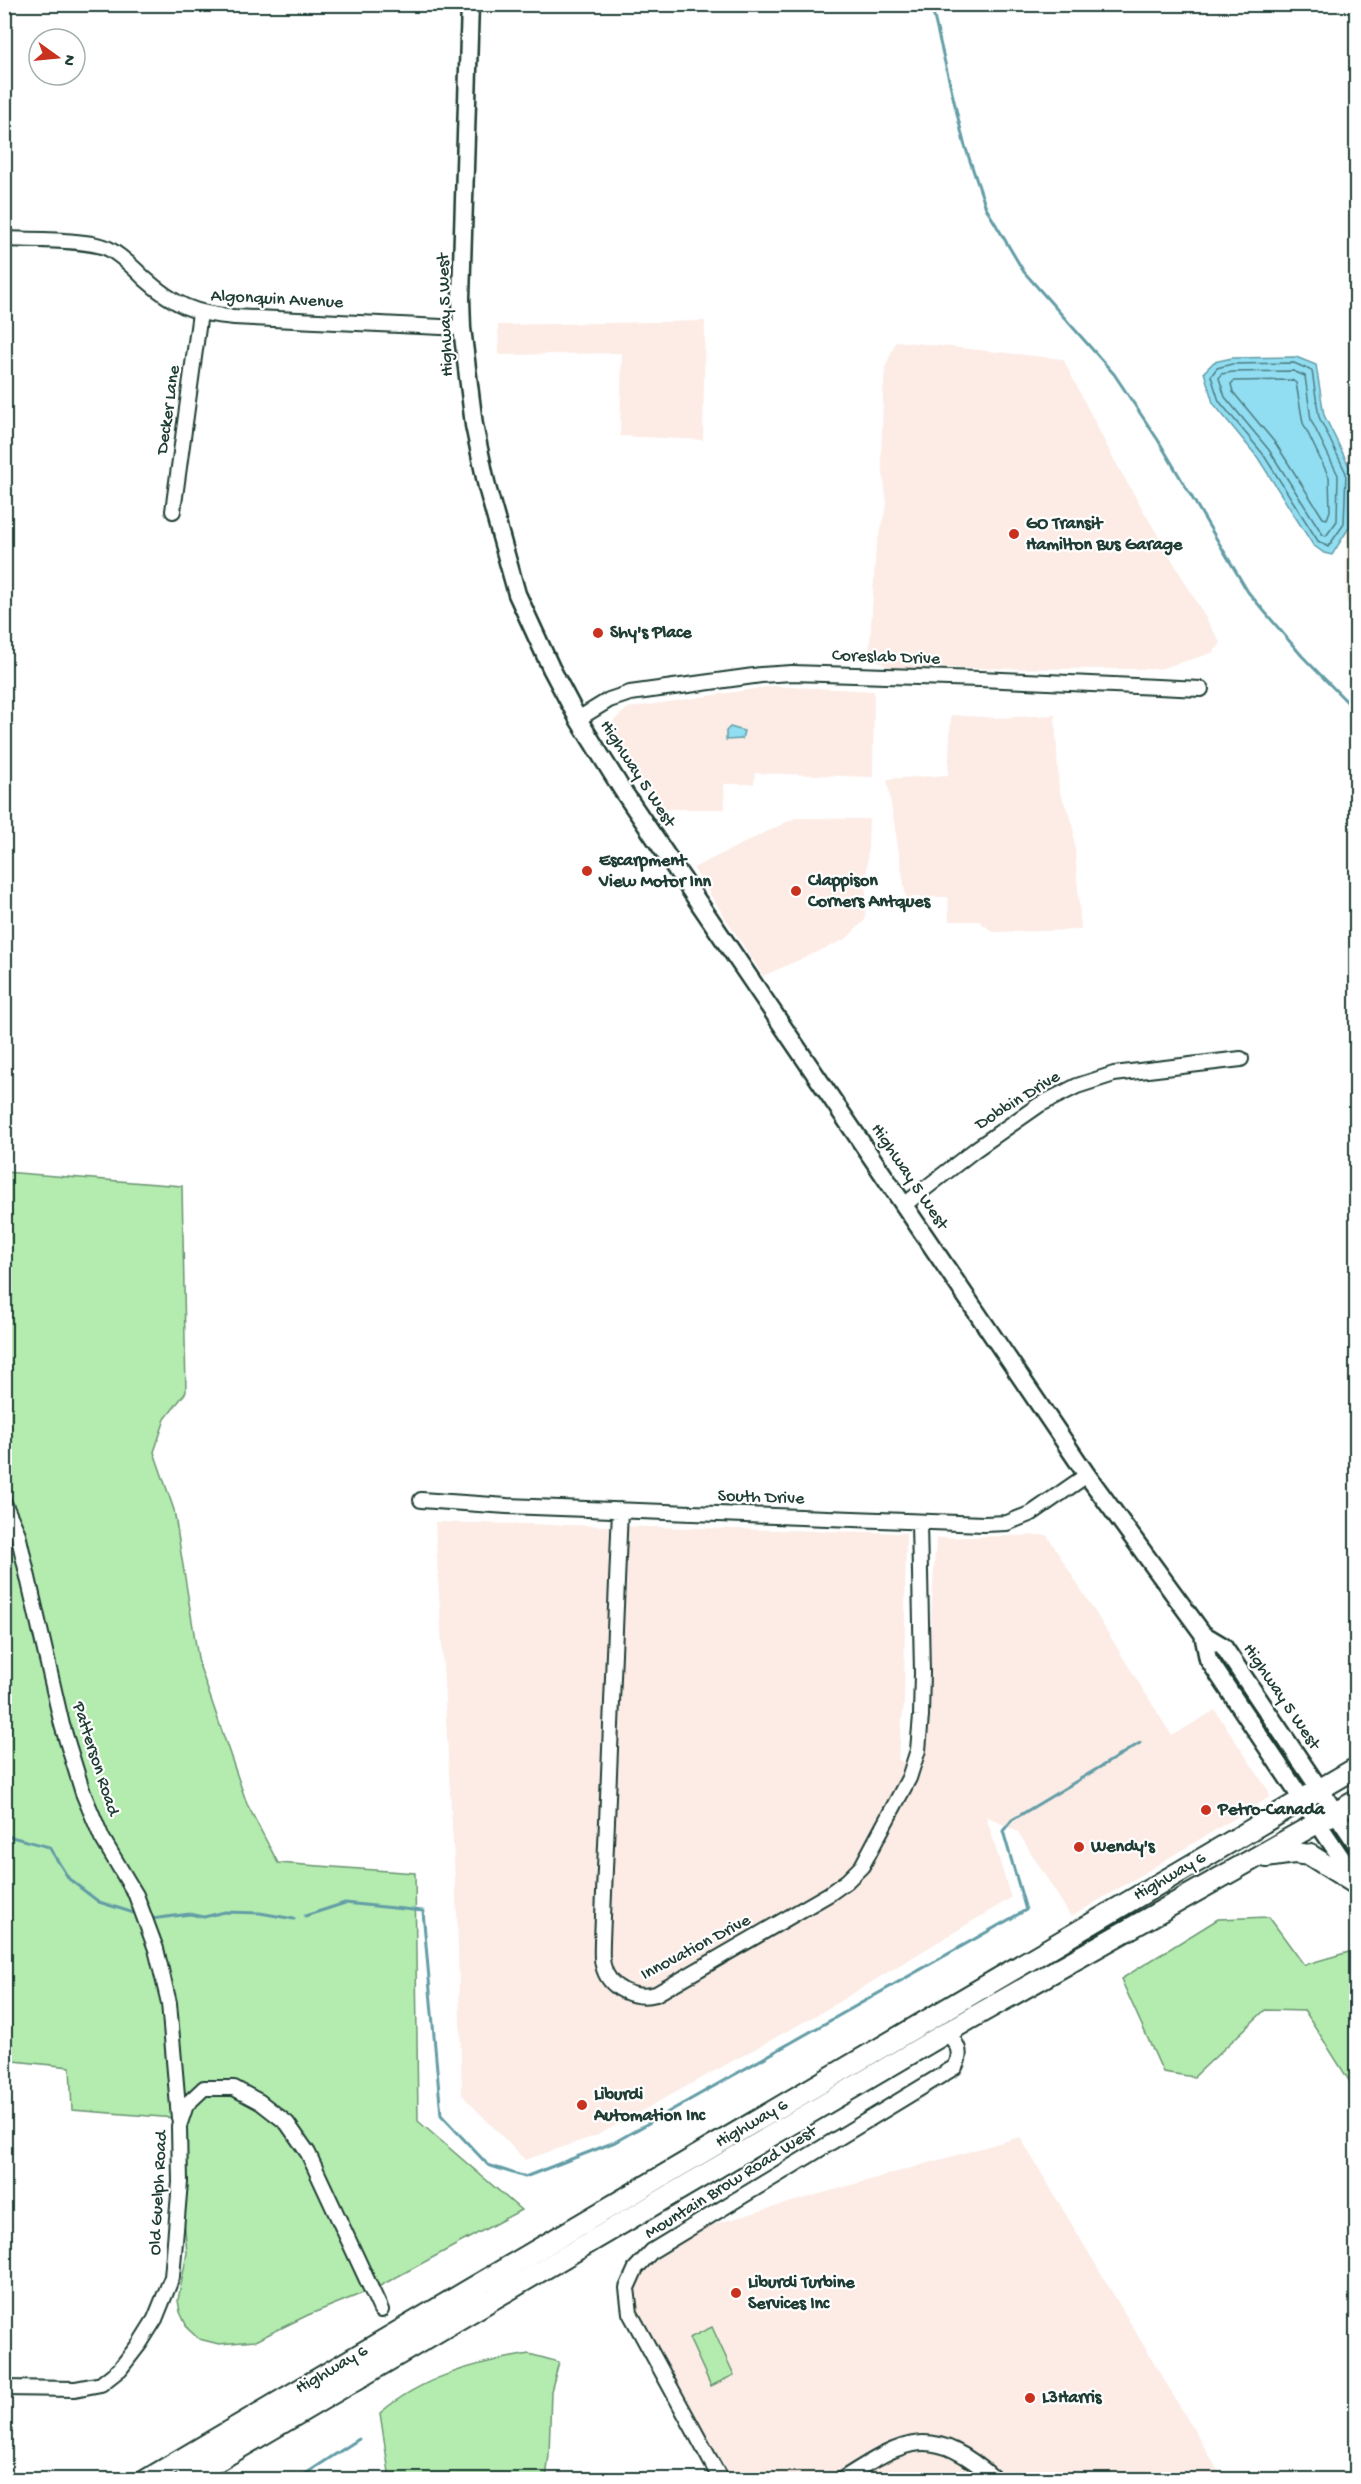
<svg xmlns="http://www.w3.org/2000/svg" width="1361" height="2484" font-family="'Gochi Hand',sans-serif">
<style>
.built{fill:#fcece5}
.green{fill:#b4ecaf;stroke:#6a9472;stroke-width:1.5}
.water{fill:#91ddf2;stroke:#639da6;stroke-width:1.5}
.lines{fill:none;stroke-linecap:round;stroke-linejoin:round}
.shore{stroke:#4d7d80;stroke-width:1.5}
.stream{stroke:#639da6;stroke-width:3}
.minor-casing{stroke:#1f3d34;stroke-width:18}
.major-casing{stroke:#1f3d34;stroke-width:21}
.highway-casing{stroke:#1f3d34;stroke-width:24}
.minor{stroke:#fff;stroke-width:14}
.major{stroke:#fff;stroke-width:16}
.highway{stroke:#fff;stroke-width:20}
.poi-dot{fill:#c8321e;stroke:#fff;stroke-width:2}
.labels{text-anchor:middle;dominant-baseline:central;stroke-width:4.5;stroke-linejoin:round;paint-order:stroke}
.street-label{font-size:18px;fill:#1f3d34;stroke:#fff}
.poi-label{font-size:18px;font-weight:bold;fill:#1f3d34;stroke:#fff;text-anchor:start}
</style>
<rect width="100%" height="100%" fill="#fff"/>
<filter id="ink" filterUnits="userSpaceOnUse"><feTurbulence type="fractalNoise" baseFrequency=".0167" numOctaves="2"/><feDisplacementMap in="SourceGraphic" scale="12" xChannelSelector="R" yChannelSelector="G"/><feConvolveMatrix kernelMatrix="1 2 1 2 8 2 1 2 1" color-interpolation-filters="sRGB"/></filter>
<g filter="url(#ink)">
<!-- built -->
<path class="built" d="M705,321L703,440L620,436L622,353L499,355L498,325Z
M896,341L1063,359L1114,460L1221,644L1212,653L1159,669L890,668L869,656L876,547L887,504L881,458L883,395L885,368Z
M1348,344H1356V612L1346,602Z
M774,686L874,691L873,777L755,773L754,784H724L725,809H656L610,737L614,720L628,708Z
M951,715L996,718L1055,715L1059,790L1073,824L1081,930L993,932L979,921H949L948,897H906L887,779L948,775Z
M795,818L869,819L865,920L846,939L763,976L693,868Z
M435,1522L906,1533L904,1703L898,1759L921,1773L936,1538L1047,1535L1172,1736L1215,1710L1268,1790L1270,1797L1071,1917L1018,1832L986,1816L1011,1898L822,2012L598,2135L525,2160L462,2095L457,1916Z
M1020,2137L1223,2479H727L639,2325L633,2301L637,2279L653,2262L701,2228Z"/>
<!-- green -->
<path class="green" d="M4,1172L182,1186L186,1392L165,1419L154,1452L174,1510L199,1664L247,1804L278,1863L415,1873L418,2121L521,2210L378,2287L308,2315L255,2341L219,2344L199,2339L188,2329L180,2312L178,2300L187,2253L175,2118L72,2110L70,2067L5,2060Z
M1269,1917L1304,1965L1349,1952L1356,1967L1355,2090L1305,2011L1265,2010L1194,2077L1163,2072L1121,1979L1218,1919Z
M712,2327L734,2375L711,2386L689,2338Z
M529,2354L559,2362L551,2391L549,2455L546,2479H390L380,2413C422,2377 475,2363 529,2354Z"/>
<!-- water -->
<path class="water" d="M1296,357L1316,365L1324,415L1352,472L1350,526L1332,555L1324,553L1313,545L1258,458L1213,403L1204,372L1214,362L1232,358Z
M730,727L744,731L742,739L726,740V731Z"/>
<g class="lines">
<!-- shore -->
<path class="shore" d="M1294,363L1312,371L1319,417L1346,473L1344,524L1328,547L1318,541L1263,454L1219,401L1211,376L1217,368L1232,364Z
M1293,371L1305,376L1311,420L1338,475L1337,521L1326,536L1323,535L1269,450L1225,397L1219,378L1221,374L1233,372Z
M1292,380L1296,383L1303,423L1329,477L1330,511L1327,519L1323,518L1276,444L1233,392L1231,384L1234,381Z"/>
<!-- stream -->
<path class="stream" d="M931,4L964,143L986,208L1024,272L1114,374L1158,440L1248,592L1302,656L1356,711
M4,1835L49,1847L69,1879L99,1902L134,1913
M305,1916L345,1903L423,1911L441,2115L488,2165L525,2177L615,2142L1026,1910L1003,1831L1012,1820L1140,1743
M151,1919L190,1914L204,1917L225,1912L260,1913L294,1919
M296,2480L359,2439"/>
<!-- minor casing -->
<g class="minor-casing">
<path id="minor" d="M4,239C28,240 91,239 109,249C122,256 134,268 144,278C174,305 194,314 234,317L462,328
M173,511L200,313
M578,719L609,700L630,693L761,675L792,673L980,679L1201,689
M904,1205L976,1149L1039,1105L1077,1086L1114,1074L1241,1059
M421,1500L507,1506L984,1524L1007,1523L1032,1513L1087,1475
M4,1503L18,1534L62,1725L83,1793L102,1838L136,1895L156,1949L169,2003L179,2118
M620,1510L602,1941C602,1949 601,1958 603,1965C608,1989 635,2000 656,1994L829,1894L847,1881L862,1866L909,1778L918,1750L921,1716L922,1673L919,1522
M4,2388L75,2389L101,2384L120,2369L140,2343L155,2319L172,2277L180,2182L179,2126L186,2105L204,2088H234L260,2102L287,2123L308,2153L381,2310
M721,2480L630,2313L627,2288L636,2268L652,2251L955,2067C963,2052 957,2044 947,2032
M841,2480C906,2438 933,2424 996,2480"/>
</g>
<!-- major casing -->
<g class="major-casing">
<path id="major" d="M470,4L461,298L462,328L474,425L487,487L517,594L551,668L578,719L623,791L1087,1475L1203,1634L1223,1646L1356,1843
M1203,1634L1208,1659L1356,1880"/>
</g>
<!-- highway casing -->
<g class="highway-casing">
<path id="highway" d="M1266,1857L1294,1853L1310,1855L1356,1884
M146,2480L1356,1768
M185,2480L968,2020L1356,1801"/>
</g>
<!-- minor -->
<use href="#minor" class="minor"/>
<!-- major -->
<use href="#major" class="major"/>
<!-- highway -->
<use href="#highway" class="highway"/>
</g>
</g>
<!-- markers -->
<g class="poi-dot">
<circle cx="1014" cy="534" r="6"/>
<circle cx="598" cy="633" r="6"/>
<circle cx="587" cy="871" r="6"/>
<circle cx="796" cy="891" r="6"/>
<circle cx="1206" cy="1810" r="6"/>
<circle cx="1079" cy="1847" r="6"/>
<circle cx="582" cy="2105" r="6"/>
<circle cx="736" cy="2293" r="6"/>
<circle cx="1030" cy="2398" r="6"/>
</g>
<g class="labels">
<!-- street labels -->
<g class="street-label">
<text transform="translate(277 300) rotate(3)">Algonquin Avenue</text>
<text transform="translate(446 315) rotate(-92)">Highway 5 West</text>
<text transform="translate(169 410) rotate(-82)">Decker Lane</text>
<text transform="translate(886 658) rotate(2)">Coreslab Drive</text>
<text transform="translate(637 774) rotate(57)">Highway 5 West</text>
<text transform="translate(1018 1101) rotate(-32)">Dobbin Drive</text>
<text transform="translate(909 1177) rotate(56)">Highway 5 West</text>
<text transform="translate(761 1498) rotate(2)">South Drive</text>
<text transform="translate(1281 1697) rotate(56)">Highway 5 West</text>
<text transform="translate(95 1759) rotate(72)">Patterson Road</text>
<text transform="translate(1170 1877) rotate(-30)">Highway 6</text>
<text transform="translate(696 1948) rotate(-28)">Innovation Drive</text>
<text transform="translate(752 2124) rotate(-30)">Highway 6</text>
<text transform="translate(731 2183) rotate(-32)">Mountain Brow Road West</text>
<text transform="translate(159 2193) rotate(-87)">Old Guelph Road</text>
<text transform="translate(332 2370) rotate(-30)">Highway 6</text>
</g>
<!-- poi labels -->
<g class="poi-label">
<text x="1026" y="524">GO Transit<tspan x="1026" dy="21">Hamilton Bus Garage</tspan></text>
<text x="610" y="633">Shy's Place</text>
<text x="599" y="861">Escarpment<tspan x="599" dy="21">View Motor Inn</tspan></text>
<text x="808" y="881">Clappison<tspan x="808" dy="21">Corners Antques</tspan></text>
<text x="1218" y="1810">Petro-Canada</text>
<text x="1091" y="1847">Wendy's</text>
<text x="594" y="2095">Liburdi<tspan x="594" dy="21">Automation Inc</tspan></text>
<text x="748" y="2283">Liburdi Turbine<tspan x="748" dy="21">Services Inc</tspan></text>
<text x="1042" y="2398">L3Harris</text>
</g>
</g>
<!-- margin -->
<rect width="1361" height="2484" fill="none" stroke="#fff" stroke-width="24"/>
<rect x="12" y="12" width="1337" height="2460" fill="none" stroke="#1f3d34" stroke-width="2" filter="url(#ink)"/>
<!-- north arrow -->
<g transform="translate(57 57) rotate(105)"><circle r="28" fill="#ffffff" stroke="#a5b1ae" stroke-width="1.5"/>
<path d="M0-4.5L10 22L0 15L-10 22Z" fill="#c8321e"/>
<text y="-9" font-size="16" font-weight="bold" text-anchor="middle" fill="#1f3d34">N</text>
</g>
</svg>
